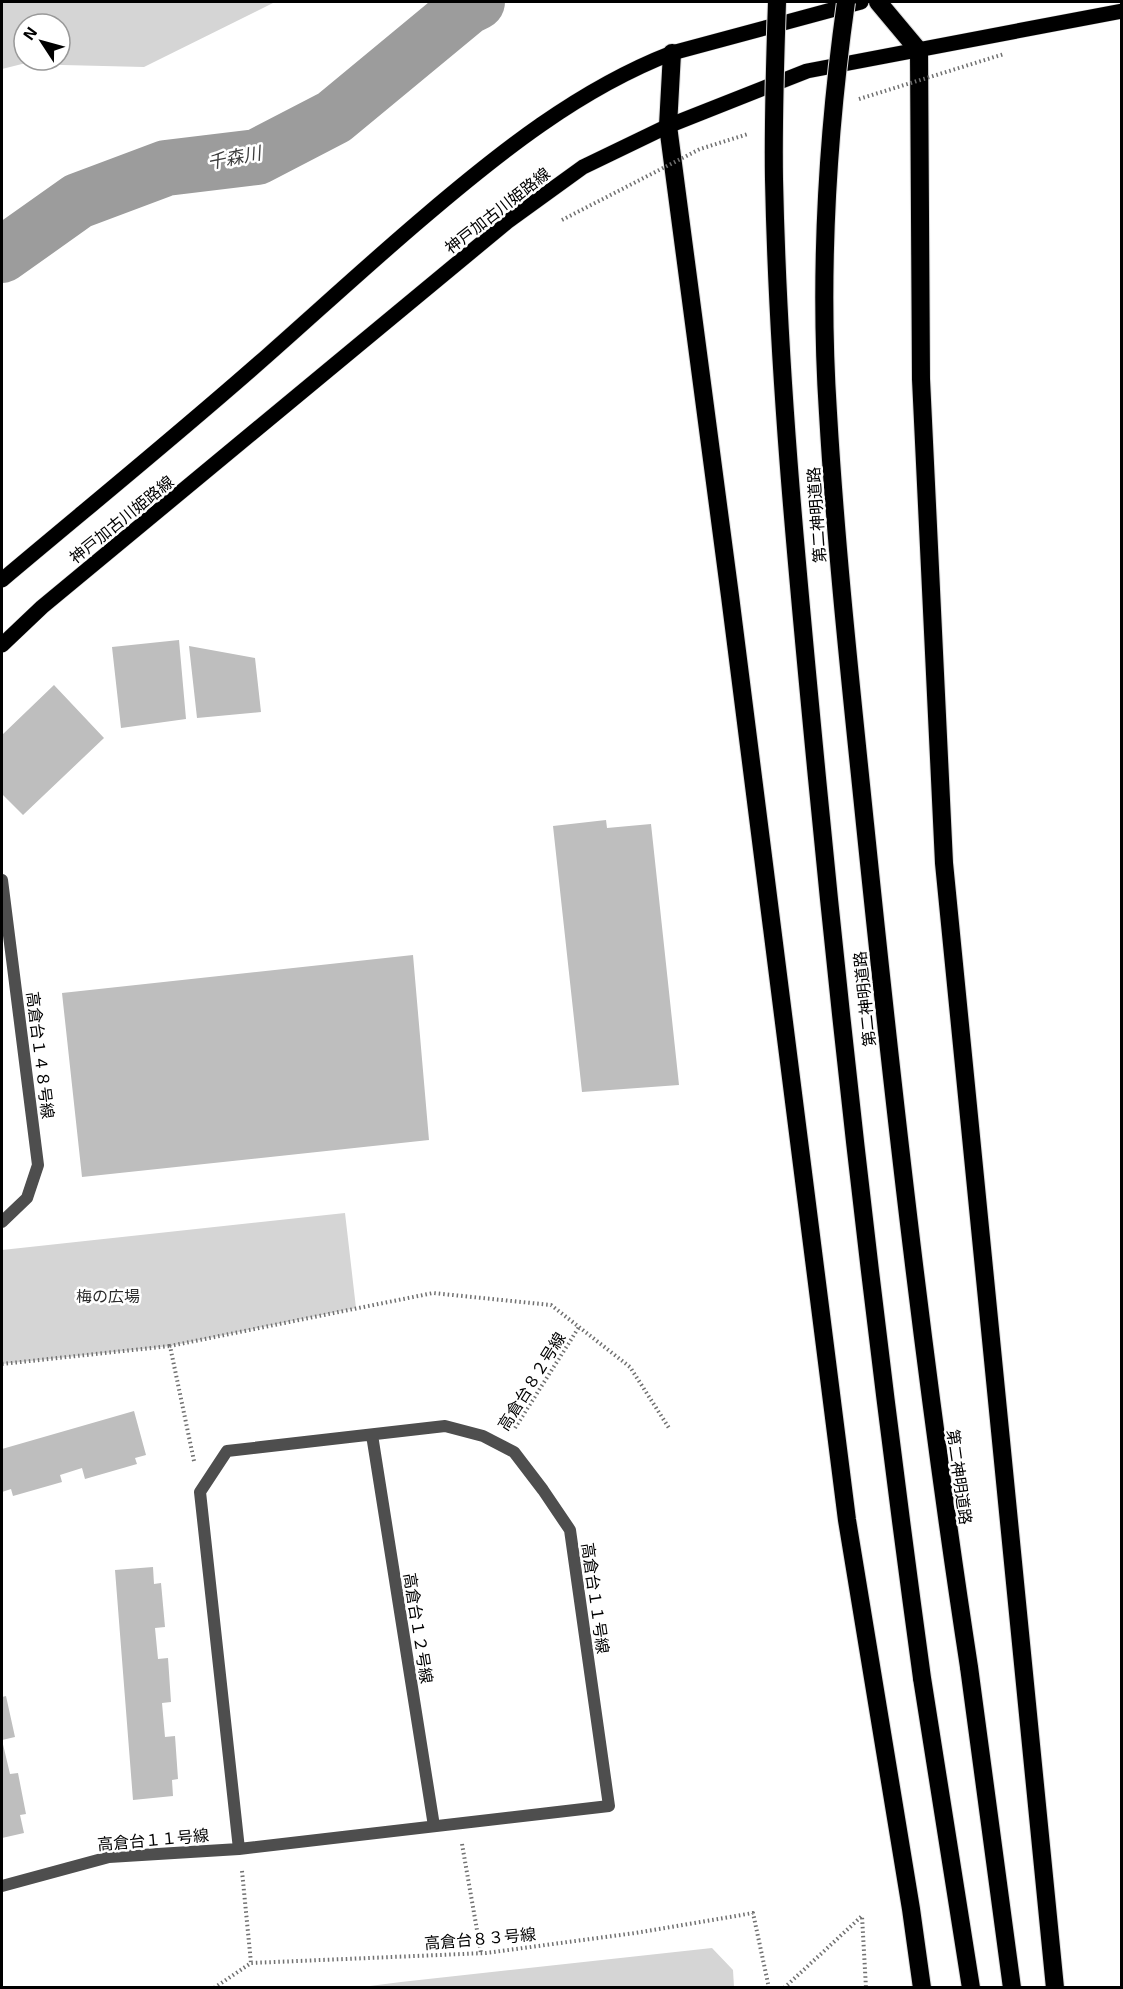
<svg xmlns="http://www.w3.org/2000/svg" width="1123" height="1989" font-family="'Exo 2','Noto Sans JP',sans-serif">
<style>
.green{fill:#d5d5d5;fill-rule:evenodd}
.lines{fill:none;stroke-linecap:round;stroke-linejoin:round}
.river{stroke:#9c9c9c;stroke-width:56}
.building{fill:#bebebe}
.primary-casing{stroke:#dbdbdb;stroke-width:16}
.highway-casing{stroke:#dbdbdb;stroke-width:20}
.path{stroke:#707070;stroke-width:4;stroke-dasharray:1.5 3;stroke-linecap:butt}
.street{stroke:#4e4e4e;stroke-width:12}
.primary{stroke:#000;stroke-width:15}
.highway{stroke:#000;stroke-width:18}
.highway-bridge-casing{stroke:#dbdbdb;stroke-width:20;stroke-linecap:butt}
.path-bridge{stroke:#707070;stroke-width:4;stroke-dasharray:1.5 3;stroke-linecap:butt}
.highway-bridge{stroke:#000;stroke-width:18}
.labels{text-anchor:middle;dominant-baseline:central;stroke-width:5;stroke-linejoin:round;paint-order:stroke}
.street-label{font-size:16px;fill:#000;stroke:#fff}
.park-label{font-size:16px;fill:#2c2c2c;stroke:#fff}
.water-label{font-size:18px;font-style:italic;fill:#3d3d3d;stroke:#fff}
</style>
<rect width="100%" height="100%" fill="#fff"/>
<!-- green -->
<path class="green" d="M2,2H275L144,67L22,64L2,69ZM24,24H60V60H24Z
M345,1213L356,1308L170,1346L2,1364V1250Z
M712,1948L733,1970L734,1987H362L401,1982Z"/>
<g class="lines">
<!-- river -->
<path class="river" d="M2,255L78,201L166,168L257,157L334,117L467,7L477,2"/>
</g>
<!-- building -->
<path class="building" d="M179,640L186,719L121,728L112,647Z
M189,646L255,658L261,712L197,718Z
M54,685L104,738L23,815L2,794V735Z
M606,820L607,828L651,824L679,1085L582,1092L553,826Z
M413,955L429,1140L82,1177L62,993Z
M134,1411L146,1455L135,1458L137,1464L85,1479L82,1468L60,1475L62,1482L13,1496L11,1489L2,1492V1449Z
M153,1567L154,1584L161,1583L165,1627L155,1628L158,1659L168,1658L171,1702L162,1703L165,1737L175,1736L178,1779L172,1780L173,1796L133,1800L115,1570Z
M6,1696L15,1737L2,1740L10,1774L18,1773L26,1814L20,1815L24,1833L2,1838V1697Z"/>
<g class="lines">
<!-- primary casing -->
<g class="primary-casing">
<path id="primary" d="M2,580C91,505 181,432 268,355C320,309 371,262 424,217C499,153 579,89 672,53L861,2
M2,645L42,607L507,222L583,167L668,126L807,71L1122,11"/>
</g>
<!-- highway casing -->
<g class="highway-casing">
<path id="highway" d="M878,2L919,51L921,379L944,863L1055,1988
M672,53L668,126L730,596L847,1520L911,1909L922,1988
M969,1667L1012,1988
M922,1678L971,1988"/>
</g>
<!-- path -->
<path class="path" d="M2,1364L170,1346
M515,1428L579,1327
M194,1461L170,1346L433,1293L551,1305L630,1367L669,1428
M462,1844L481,1953
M242,1871L251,1963
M214,1988L251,1963L486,1953L635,1933L753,1913L769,1988
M784,1988L862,1916L866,1988"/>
<!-- street -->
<path class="street" d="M2,880L38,1165L27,1198L2,1222
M445,1426L483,1436L514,1452L543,1490L570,1530L609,1806L239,1849L200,1492L227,1451Z
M372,1435L434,1826
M2,1886L109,1857L239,1849"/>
<!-- primary -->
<use href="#primary" class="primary"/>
<!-- highway -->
<use href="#highway" class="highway"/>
<!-- highway-bridge casing -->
<g class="highway-bridge-casing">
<path id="highway-bridge" d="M777,2C775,61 773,120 774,179C778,379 798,579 817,778C846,1079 881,1379 922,1678
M846,2C827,137 819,276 828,413C836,550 851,687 865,824C894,1106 926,1387 969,1667"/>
</g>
<!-- path-bridge -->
<path class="path-bridge" d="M859,99L1004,54
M562,220L700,149L748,134"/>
<!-- highway-bridge -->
<use href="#highway-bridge" class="highway-bridge"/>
</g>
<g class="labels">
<!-- street labels -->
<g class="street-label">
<text transform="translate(497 210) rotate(-38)">神戸加古川姫路線</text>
<text transform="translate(816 515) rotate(-94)">第二神明道路</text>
<text transform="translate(121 519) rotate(-39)">神戸加古川姫路線</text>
<text transform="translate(864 999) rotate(-96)">第二神明道路</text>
<text transform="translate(41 1055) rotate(83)">高倉台１４８号線</text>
<text transform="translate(531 1381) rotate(-58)">高倉台８２号線</text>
<text transform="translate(960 1477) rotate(82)">第二神明道路</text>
<text transform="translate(596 1598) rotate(82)">高倉台１１号線</text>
<text transform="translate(419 1628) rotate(81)">高倉台１２号線</text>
<text transform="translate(153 1839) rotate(-5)">高倉台１１号線</text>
<text transform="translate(480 1938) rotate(-5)">高倉台８３号線</text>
</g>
<!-- park labels -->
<g class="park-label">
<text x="108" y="1295">梅の広場</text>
</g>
<!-- water labels -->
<g class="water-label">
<text transform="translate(234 157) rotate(-11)">千森川</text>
</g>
</g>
<!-- border -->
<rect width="1123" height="1989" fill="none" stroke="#000000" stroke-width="6"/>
<!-- north arrow -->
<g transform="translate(42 42) rotate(306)"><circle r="28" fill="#ffffff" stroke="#999999" stroke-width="1.5"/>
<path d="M0-4.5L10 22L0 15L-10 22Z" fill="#000000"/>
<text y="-9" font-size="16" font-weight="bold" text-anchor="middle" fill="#000000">N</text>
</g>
</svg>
